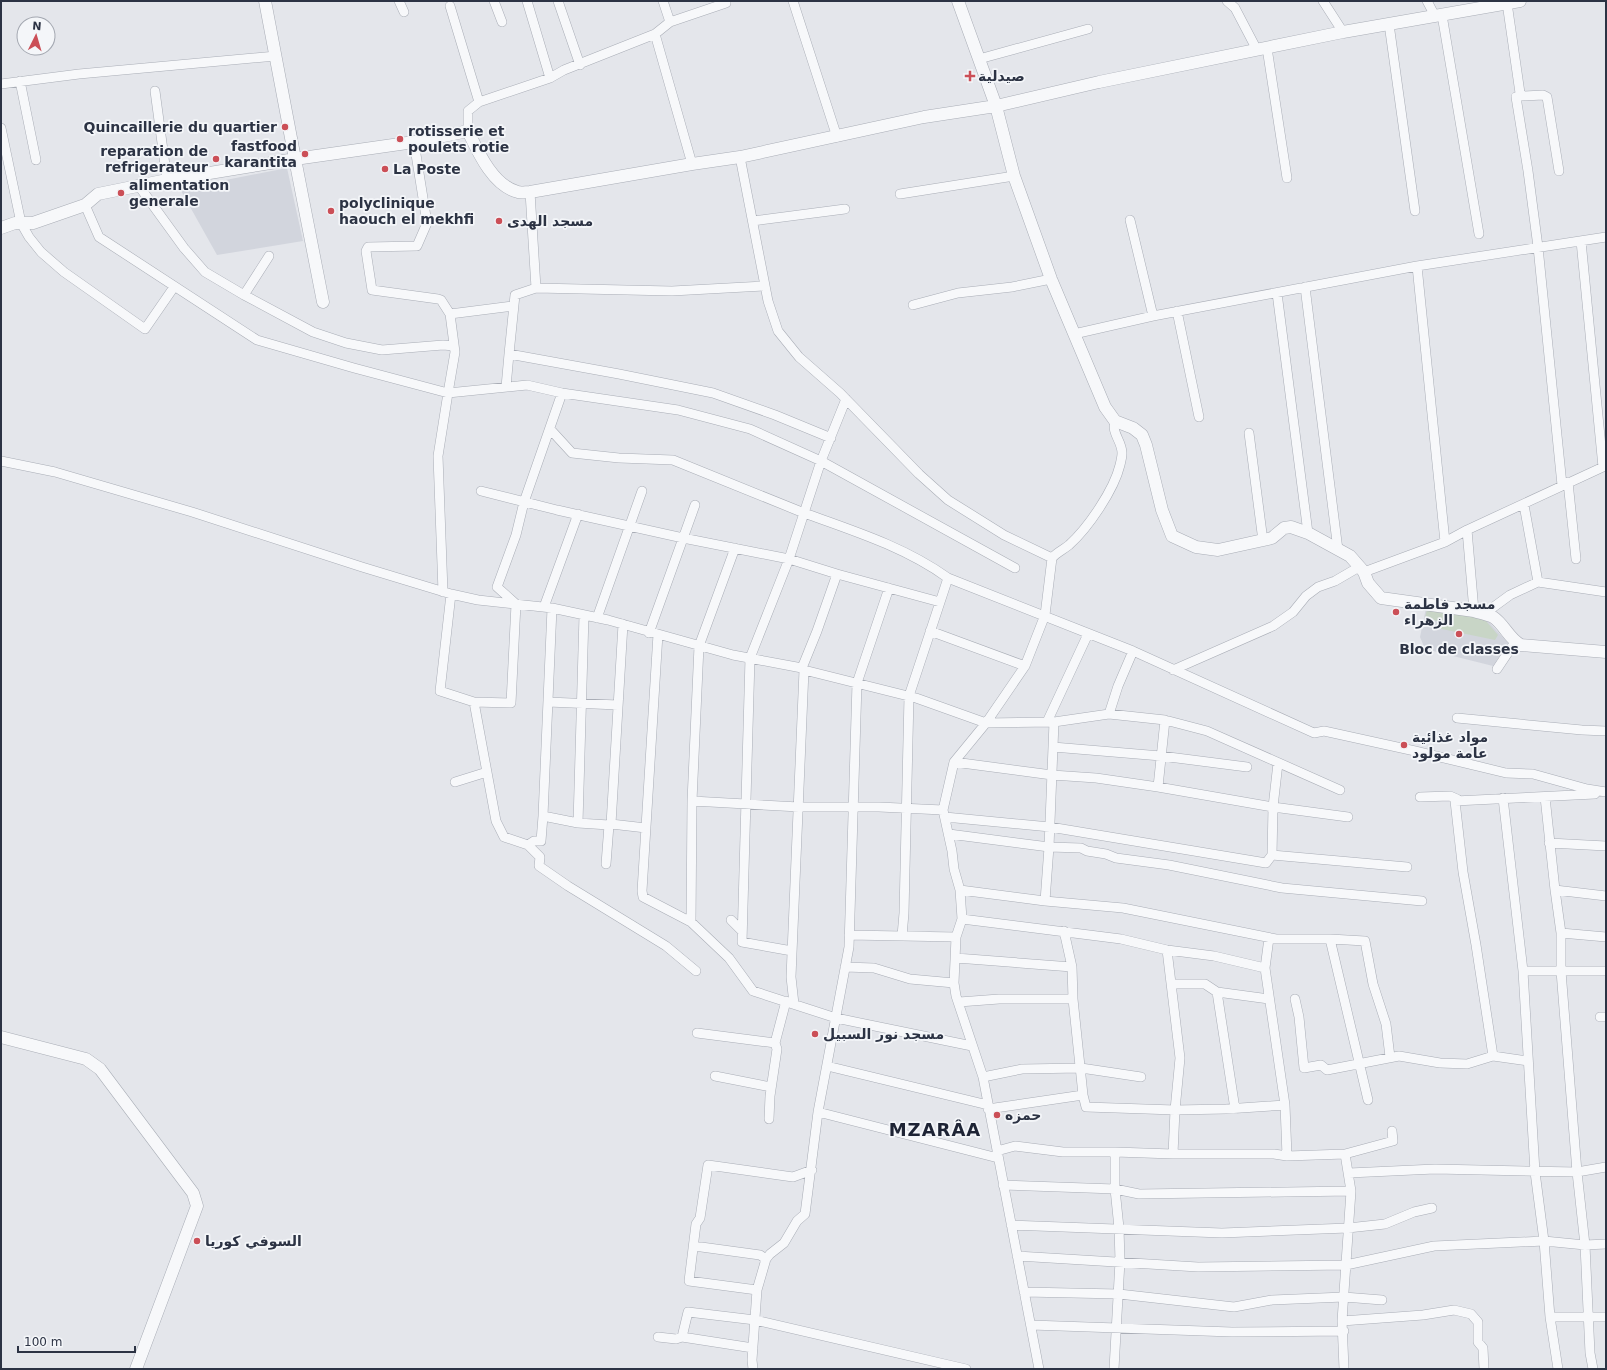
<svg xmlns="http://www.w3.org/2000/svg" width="1607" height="1370" font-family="'DejaVu Sans',Vazirmatn,sans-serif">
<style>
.built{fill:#d2d5dd}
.green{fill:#c8d5c6}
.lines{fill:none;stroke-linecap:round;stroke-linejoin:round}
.minor-casing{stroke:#a9adb6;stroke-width:10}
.tertiary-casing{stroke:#a9adb6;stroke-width:13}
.minor{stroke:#f7f8fa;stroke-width:9}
.tertiary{stroke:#f7f8fa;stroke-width:12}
.poi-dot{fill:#cb4f57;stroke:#f4f6f9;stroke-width:1.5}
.labels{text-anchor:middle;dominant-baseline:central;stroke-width:3.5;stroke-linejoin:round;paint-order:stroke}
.poi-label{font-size:14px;font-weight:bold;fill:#2c3344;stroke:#f4f6f9;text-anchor:start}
.district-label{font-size:18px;font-weight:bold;letter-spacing:1px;fill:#1e2435;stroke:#f4f6f9}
</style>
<rect width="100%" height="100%" fill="#e4e6eb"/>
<!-- built -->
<path class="built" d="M287,168L303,241L217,255L180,189Z
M1426,608H1441L1444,613L1449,610L1486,619L1508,643L1493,666L1425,649L1420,637Z"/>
<!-- green -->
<path class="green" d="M1427,609L1440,610L1443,614L1449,612L1468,615L1486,621L1498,635L1495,640L1437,628V621L1425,618Z"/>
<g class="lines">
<!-- minor casing -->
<g class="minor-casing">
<path id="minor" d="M399,1L404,12
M494,1L502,22
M527,1L550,78
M558,1L580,65
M663,1L670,22
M793,1L837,137
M1227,1L1235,8L1257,50
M1323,1L1343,32
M1427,1L1435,16
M1507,3L1520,93L1523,96L1543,95L1547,97L1559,171
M450,6L479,102
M1442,15L1479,234
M1389,24L1415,211
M655,34L692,164
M1267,48L1287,178
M979,59L1088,29
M20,81L36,160
M1,84L79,74L276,56
M155,91L167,180
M1521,96L1516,97L1528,171L1538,247L1562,485
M1,128L21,223L29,237L41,252L64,272L145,329L174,287
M468,131V111L479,102L550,78L564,70L655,34L670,22L726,3V1
M740,157L768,301L778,331L799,357L840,393L919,474L948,500L1004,535L1052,558
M139,186L184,248L205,272L244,295
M900,194L1014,176
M85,205L99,237L257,340L354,368L448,393L455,352L450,314L441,300L438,299L372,290L366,251L368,247L417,246L427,223L414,142
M1130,220L1153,316
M753,221L845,209
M269,256L244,295L313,332L346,343L382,350L443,345L454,346
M1417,266L1445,542
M1305,287L1338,550
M536,288L672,291L765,286
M1277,293L1308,533
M913,305L958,293L1012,287L1051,279
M1177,311L1199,417
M450,314L513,306
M1074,334L1153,316L1417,266L1606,237
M509,354L515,295L536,288L530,192
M506,387L509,354L619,374L713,393L775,415L831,438
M562,393L678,410L750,429L821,461L1015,568
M846,399L821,461L804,513C854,531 905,547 948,578L1133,651L1314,733L1324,731L1415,751L1506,773L1533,774L1587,789L1606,792
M550,429L572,453L619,458L673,460L804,513L789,559L750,658L742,942L792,951
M1249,433L1263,541
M1,461L55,472L192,512L362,567L451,594L478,600L552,608L608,620L733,655L802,668L804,670L916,698L986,723L1054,722L1109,714L1165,720L1207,731L1340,790
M1568,482L1576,559
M481,491L557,510L683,538L789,559L837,574L940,602
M1524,505L1538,582
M1467,530L1474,611
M1364,572L1445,542L1467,530L1603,467L1581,241
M443,592L438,456L448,393L527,385L562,393L524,502L516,535L497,587L516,604L511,703L474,702L496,821L504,837L528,845L540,857L539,866L568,886L666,946L696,971
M451,594L440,691L474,702
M544,607L578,514
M552,608L543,816L578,823
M1484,614L1510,595L1538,582L1606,592
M584,615L578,823L609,825L611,824L623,624
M597,618L642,491
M930,631L1025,666
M649,633L695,505
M658,634L642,891L643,897L691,922L729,958L753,991L836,1018L972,1046
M802,668L817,631L837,574
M1497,669L1515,642
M1173,670L1273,626L1293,612L1306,596L1318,587L1335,581L1359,567
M548,702L618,705
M1109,714L1118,686L1133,651
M1457,718L1582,730L1606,731
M1047,722L1088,634
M1053,747L1161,756L1247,767
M954,762L1052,775L1096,778L1158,787L1273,807L1348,817
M455,782L487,772
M1158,787L1165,720
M1420,797L1450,796L1457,799
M1545,797L1555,890L1561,933V971L1577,1172L1585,1245L1590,1353L1593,1369
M1503,798L1523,971L1535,1172L1544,1241L1550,1317L1558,1369
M692,801L799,807H879L943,810
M945,817L1050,827L1266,863L1272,855L1273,807L1278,763
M611,824L646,828
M949,834L1049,847L1081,848L1087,851L1106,854L1116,858L1169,865L1282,888L1422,901
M1549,843L1606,846
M528,845L534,841H541L543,816
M1272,855L1407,867
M606,864L609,825
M960,890L1045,901L1123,908L1276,939H1330L1365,941L1373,984L1386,1024L1390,1057
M1555,890L1606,896
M1045,901L1049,847L1054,722
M962,919L1121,939L1167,950L1214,956L1265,968
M731,920L742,931
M691,922L692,801L699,646L735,548
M1064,931L1072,967L1073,999L1083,1095
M1561,933L1606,937
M849,935L956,937
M902,936L904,913L909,696L948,578
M1269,938L1265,968L1285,1105L1287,1156
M1330,939L1368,1100
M1167,950L1180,1058L1175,1110L1173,1154
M956,958L1072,967
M845,967L874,968L910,979L954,983
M1523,971H1606
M1172,984H1205L1217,992L1269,999
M1217,992L1235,1109
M1295,999L1299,1017L1304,1068L1321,1065L1327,1070L1399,1056L1440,1063L1467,1064L1493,1056L1528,1061
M959,1002L999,999H1073
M794,1004L791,977L804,670
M1600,1017H1606
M697,1033L775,1043
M1493,1056L1476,945L1463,872L1455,801L1595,794
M827,1066L988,1105
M715,1076L771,1087
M983,1077L1022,1069L1081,1068L1141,1077
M988,1109L1083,1095L1086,1107L1175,1110L1226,1109L1285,1105
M818,1112L998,1158
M769,1119L770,1096L777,1049L775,1043L786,1001
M997,1151L1015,1146L1063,1152H1115L1173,1154H1274L1287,1156L1345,1154L1351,1191L1342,1321L1344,1369
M1345,1154L1393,1141L1392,1131
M1349,1173L1435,1169L1577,1172L1606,1167
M1003,1185L1115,1189L1139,1194L1351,1191
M1011,1225L1222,1233L1348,1228L1385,1224L1414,1212L1432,1208
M694,1246L760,1255L766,1259
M1017,1256L1198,1267L1346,1265L1434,1246L1544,1241L1585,1245L1606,1244
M757,1290L689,1281L696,1224L700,1218L708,1165L793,1177L812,1170
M1024,1292L1119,1294L1234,1307L1272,1300L1344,1297L1382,1300
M1550,1317H1606
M1342,1321L1423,1315L1454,1310L1471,1314L1478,1322V1342L1483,1348L1484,1369
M1031,1325L1232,1332L1344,1331
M658,1337L676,1339L682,1337L753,1348
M682,1337L688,1312L755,1320L966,1369
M753,1369L752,1360L757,1290L766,1259L770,1254L784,1243L797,1221L805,1214L818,1112L849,947L857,683L889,588
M1039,1369L983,1077L956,996L954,983L956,937L962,919L960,890L954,869L952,851L943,810L954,762L986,723L1025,666L1045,615L1052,558C1057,552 1063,550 1069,545C1088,528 1114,490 1120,465C1121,461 1122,456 1122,453C1122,441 1111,433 1115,421
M1114,1369L1120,1261L1119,1228L1115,1189V1152"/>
</g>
<!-- tertiary casing -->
<g class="tertiary-casing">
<path id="tertiary" d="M265,1L295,159L414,142L468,131C478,152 493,186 518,192C521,193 526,192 530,192L692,164L740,157L924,117L996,106L1099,82L1343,32L1520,1
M958,1L996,106L1014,176L1051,279L1105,407L1115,421L1133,428L1142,435L1146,445L1162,510L1172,536L1196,547L1218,550L1272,538L1284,528L1291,527L1308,533L1350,556L1364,572L1368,583L1381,598L1474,611C1480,613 1487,614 1493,617C1504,624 1509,639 1521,645L1606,652
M1,228L15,223H33L85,205L98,194L167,180L295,159L323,302
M1,1037L86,1059L100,1069L193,1193L197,1206L136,1369"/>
</g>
<!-- minor -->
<use href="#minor" class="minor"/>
<!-- tertiary -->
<use href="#tertiary" class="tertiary"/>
</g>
<!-- markers -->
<g class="poi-dot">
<path d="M968 70h4v4h4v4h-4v4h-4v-4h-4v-4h4z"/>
<circle cx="285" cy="127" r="4"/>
<circle cx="400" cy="139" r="4"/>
<circle cx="305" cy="154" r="4"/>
<circle cx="216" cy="159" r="4"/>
<circle cx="385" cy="169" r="4"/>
<circle cx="121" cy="193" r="4"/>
<circle cx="331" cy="211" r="4"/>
<circle cx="499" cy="221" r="4"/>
<circle cx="1396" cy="612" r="4"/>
<circle cx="1459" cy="634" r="4"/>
<circle cx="1404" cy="745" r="4"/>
<circle cx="815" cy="1034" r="4"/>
<circle cx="997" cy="1115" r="4"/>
<circle cx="197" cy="1241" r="4"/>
</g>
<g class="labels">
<!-- poi labels -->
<g class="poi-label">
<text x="978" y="76">صيدلية</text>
<text x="277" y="127" text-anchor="end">Quincaillerie du quartier</text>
<text x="408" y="131">rotisserie et<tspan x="408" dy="16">poulets rotie</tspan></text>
<text x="297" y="146" text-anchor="end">fastfood<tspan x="297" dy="16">karantita</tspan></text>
<text x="208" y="151" text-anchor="end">reparation de<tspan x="208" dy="16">refrigerateur</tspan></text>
<text x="393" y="169">La Poste</text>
<text x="129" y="185">alimentation<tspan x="129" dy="16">generale</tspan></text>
<text x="339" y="203">polyclinique<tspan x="339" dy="16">haouch el mekhfi</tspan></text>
<text x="507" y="221">مسجد الهدى</text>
<text x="1404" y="604">مسجد فاطمة<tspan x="1404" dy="16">الزهراء</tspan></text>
<text x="1459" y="649" text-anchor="middle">Bloc de classes</text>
<text x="1412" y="737">مواد غذائية<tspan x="1412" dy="16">عامة مولود</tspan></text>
<text x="823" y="1034">مسجد نور السبيل</text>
<text x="1005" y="1115">حمزه</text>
<text x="205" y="1241">السوفي كوريا</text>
</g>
<!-- district labels -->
<g class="district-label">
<text x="935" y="1129">MZARÂA</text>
</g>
</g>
<!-- border -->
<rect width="1607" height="1370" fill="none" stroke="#2c3344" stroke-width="4"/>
<!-- north arrow -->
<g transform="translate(36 36) rotate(5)"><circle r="19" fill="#f4f6f9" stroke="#a4a8b1"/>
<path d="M0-3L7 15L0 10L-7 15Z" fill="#cb4f57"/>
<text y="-6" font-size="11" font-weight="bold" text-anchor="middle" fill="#2c3344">N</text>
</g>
<!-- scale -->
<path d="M18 1346v6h117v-6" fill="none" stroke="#2c3344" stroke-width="2"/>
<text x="24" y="1346" font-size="12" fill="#2c3344" stroke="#f4f6f9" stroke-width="3" paint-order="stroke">100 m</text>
</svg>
